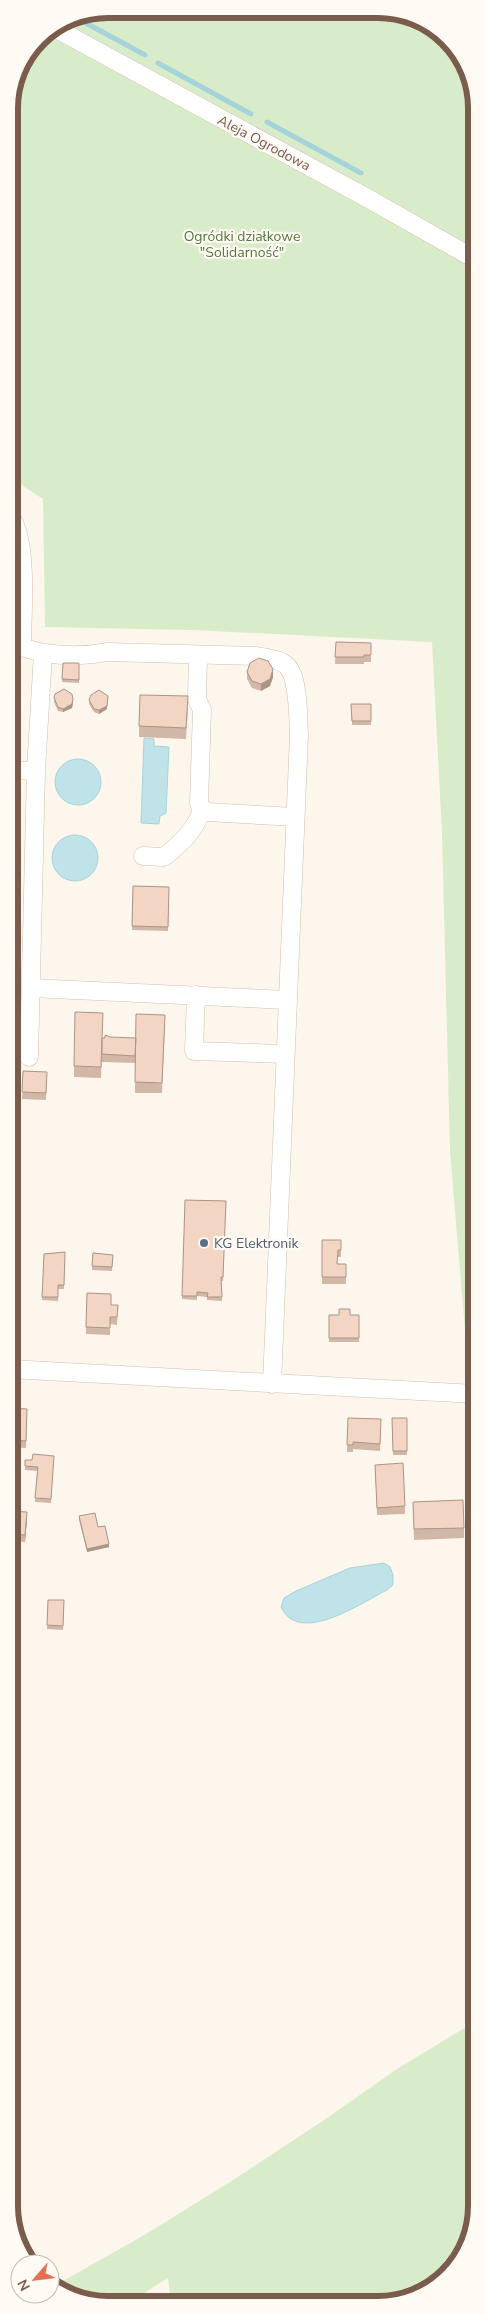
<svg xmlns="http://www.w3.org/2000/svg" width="485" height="2314" font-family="'Nunito Sans',sans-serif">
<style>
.green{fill:#d8ecc9}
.water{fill:#bfe3e8;stroke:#a5d3da}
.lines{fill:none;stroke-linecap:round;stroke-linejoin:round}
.stream{stroke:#a5d3da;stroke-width:5}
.minor-casing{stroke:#d1beb0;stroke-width:19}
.minor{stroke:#fff;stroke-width:18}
.wall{fill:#d1b7a8}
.shaded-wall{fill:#aa9588}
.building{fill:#f3d5c3;stroke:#aa9588}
.service-dot{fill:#5c6f8a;stroke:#fffaf3;stroke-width:2}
.labels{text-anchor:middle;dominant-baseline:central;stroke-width:4.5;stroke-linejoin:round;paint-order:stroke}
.street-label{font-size:14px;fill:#7a5c4d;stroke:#fffaf3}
.park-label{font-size:14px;fill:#537a41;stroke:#fffaf3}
.service-label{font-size:14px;fill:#4e5e75;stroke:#fffaf3;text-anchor:start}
.rim{fill:none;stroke:#7a5c4d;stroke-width:6}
</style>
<rect width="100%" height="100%" fill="#fdf6ec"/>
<!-- green -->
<path class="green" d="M108,9L403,12L452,42L475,95L476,1367H468L450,1151L442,833L432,642L192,630L45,627L43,499L9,477V101L19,64L38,37L70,16Z
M476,2021V2213L469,2245L448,2276L390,2304H171L168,2278L128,2303H88L56,2285L146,2234L230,2182L327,2118L397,2069Z"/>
<!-- water -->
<path class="water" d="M144,738L154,739V746L169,747L166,813L160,816L159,824L141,823Z
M55 782a23 23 0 1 1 46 0a23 23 0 1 1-46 0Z
M9,809H16L15,830L9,829Z
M52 858a23 23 0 1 1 46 0a23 23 0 1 1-46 0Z
M384,1563L390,1567L393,1575V1585L387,1590C361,1603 299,1646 281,1607L284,1598L296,1591L350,1568Z"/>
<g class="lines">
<!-- stream -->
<path class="stream" d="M73,16L145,55
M158,63L251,114
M267,122L361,173"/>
<!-- minor casing -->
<g class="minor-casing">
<path id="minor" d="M53,27L369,199L475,259
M9,515C29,538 22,614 22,645
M9,646C22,645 31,651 44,653C64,656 87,656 107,652L257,656C267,658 280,659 287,666C299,678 298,718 299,735L272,1384
M198,656L197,699L202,710L199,803L202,809L207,812L295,817
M9,770L36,771
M143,856L164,857C180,844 196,830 202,809
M31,988L288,1000
M196,995L194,1051L285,1054
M9,1024H30
M29,1057L36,771L43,653
M9,1369L476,1394"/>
</g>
<!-- minor -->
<use href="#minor" class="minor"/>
</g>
<!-- wall -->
<path class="wall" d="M336,642L371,643V662H364V664H335Z
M79,663V683L62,682V679Z
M247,672L273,677L270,686L261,691L252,688L247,679Z
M108,696L107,709L99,714L94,712L89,704V700Z
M54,698L73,703L72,708L63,712L58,711L54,702Z
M351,704H371V725H352Z
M188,707L186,739L139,737V726Z
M133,886L169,887L168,931L132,930Z
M165,1025L162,1093H135V1063L102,1062V1056L101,1078L74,1077V1066L102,1038H136Z
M23,1071L47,1072L46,1100L22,1099Z
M185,1200L226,1201L223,1281H221L222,1301L207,1300V1297L197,1296V1300L182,1299Z
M322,1240H341V1257H338L337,1264H346V1284H322Z
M65,1252L64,1289H58V1301L42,1300L44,1254Z
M93,1253L113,1255L112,1271L92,1270Z
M87,1293L111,1305H118L117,1325L110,1324V1335L86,1334Z
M329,1315H359V1342H329Z
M9,1408L27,1409L26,1448L9,1447Z
M348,1418L381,1427L380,1451L353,1449V1452H347Z
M392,1418H407V1455H393Z
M54,1456L51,1503L35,1502L37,1471L25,1470V1460H32Z
M375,1465L405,1506V1514L377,1515Z
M413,1502L464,1528V1538L414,1540Z
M9,1511L27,1519L25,1542L9,1541Z
M79,1516L98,1527L109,1547L87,1552L79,1520Z
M48,1600H64L63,1630L47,1629Z"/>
<!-- shaded-wall -->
<path class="shaded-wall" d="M273,669V677L270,686L261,691V684Z
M73,699V703L72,708L63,712V709Z
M107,706V709L99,714V710Z
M27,1512V1519L25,1542V1535Z
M109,1544V1547L87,1552V1549Z"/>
<!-- building -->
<path class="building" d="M336,642L371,643V655H364V657H335Z
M259,658L268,661L273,669L270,679L261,684L252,681L247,672L250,663Z
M63,663H79V680L62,679Z
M64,689L72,694L73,699L72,704L63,709L58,707L54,698L55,694Z
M99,690L108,696L107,706L99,710L94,709L89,700L91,695Z
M140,695L188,696L186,728L139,726Z
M351,704H371V721H352Z
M133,886L169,887L168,927L132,926Z
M75,1012L103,1013L101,1067L74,1066Z
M136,1014L165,1015L162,1083L135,1082Z
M105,1035L110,1037L136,1038L135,1056L102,1054V1038H105Z
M23,1071L47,1072L46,1093L22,1092Z
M185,1200L226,1201L223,1277H221L222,1297H207L208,1293L197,1292V1296H182Z
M322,1240H341V1250H338L337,1264H346V1277H322Z
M65,1252L64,1285H58V1297H42L44,1254Z
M93,1253L113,1255L112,1267L92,1266Z
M87,1293L111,1294V1305H118L117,1317H110V1328L86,1327Z
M339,1309H350V1315H359V1338H329V1315H339Z
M9,1408L27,1409L26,1441L9,1440Z
M348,1418L381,1419L380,1444L353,1442V1445H347Z
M392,1418H407V1451H393Z
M33,1454L54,1456L51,1499L35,1498L38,1467L25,1466V1460H32Z
M403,1463L405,1506L377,1508L375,1465Z
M463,1500L464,1528L414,1529L413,1502Z
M9,1511L27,1512L25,1535L9,1534Z
M95,1513L98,1527L105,1526L109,1544L87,1549L79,1516Z
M48,1600H64L63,1626L47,1625Z"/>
<!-- markers -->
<circle class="service-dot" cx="204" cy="1243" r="5"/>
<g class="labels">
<!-- street labels -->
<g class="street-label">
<text transform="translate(264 143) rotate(28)">Aleja Ogrodowa</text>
</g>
<!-- park labels -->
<g class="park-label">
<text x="242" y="236">Ogródki działkowe<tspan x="242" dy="16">"Solidarność"</tspan></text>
</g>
<!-- service labels -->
<g class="service-label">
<text x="214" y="1243">KG Elektronik</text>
</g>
</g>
<!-- crop -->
<path d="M0 0H485V2314H0ZM108 18H378A90 90 0 0 1 468 108V2206A90 90 0 0 1 378 2296H108A90 90 0 0 1 18 2206V108A90 90 0 0 1 108 18Z" fill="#fffaf3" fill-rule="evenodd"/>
<path class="rim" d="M108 18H378A90 90 0 0 1 468 108V2206A90 90 0 0 1 378 2296H108A90 90 0 0 1 18 2206V108A90 90 0 0 1 108 18Z"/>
<!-- north arrow -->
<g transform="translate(35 2279) rotate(242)"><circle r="24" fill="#fffaf3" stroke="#cabbb1"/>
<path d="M0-4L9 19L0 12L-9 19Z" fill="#e76f51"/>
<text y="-8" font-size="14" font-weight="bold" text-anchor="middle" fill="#7a5c4d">N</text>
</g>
</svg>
